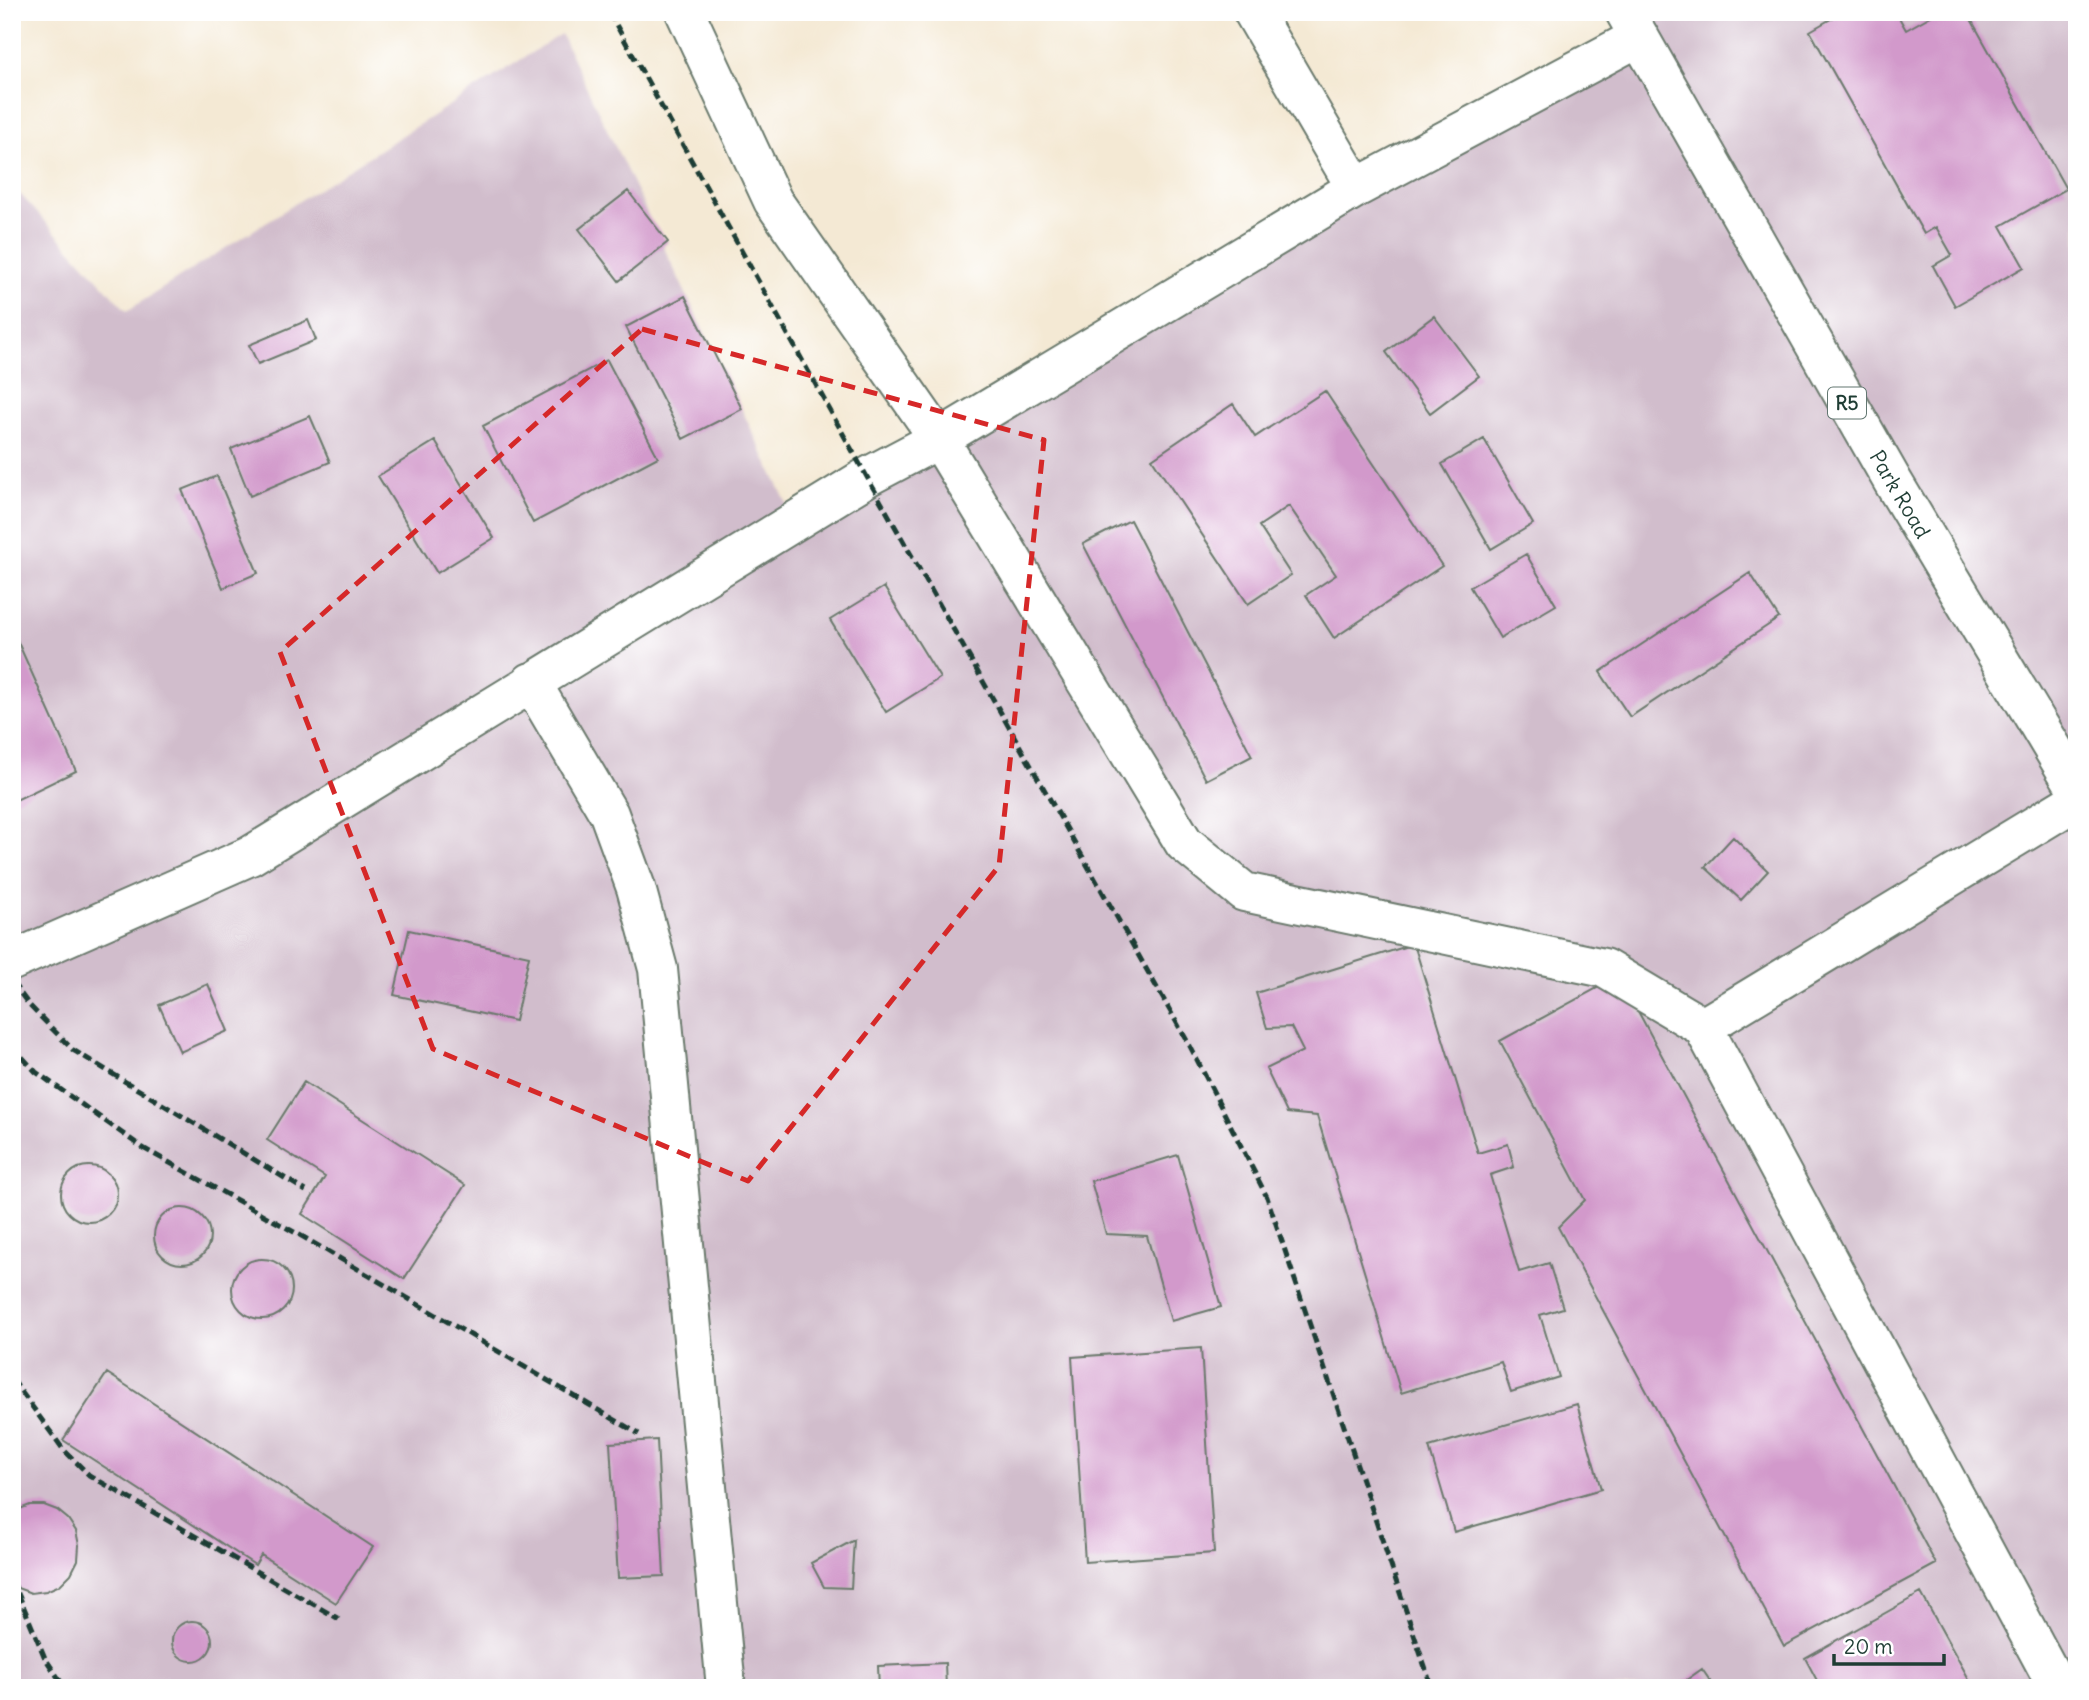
<svg xmlns="http://www.w3.org/2000/svg" width="2089" height="1700" font-family="Delius,sans-serif">
<style>
.industrial{fill:#d1bdcc}
.building{fill:#d299cb}
.lines{fill:none;stroke-linecap:round;stroke-linejoin:round}
.minor-casing{stroke:#6a796c;stroke-width:42}
.highway-casing{stroke:#6a796c;stroke-width:42}
.minor{stroke:#fff;stroke-width:38}
.highway{stroke:#fff;stroke-width:38}
.rail{stroke:#1f3d34;stroke-width:5;stroke-dasharray:10 5;stroke-linecap:butt}
.marked{fill:none;stroke:#d62828;stroke-width:5;stroke-dasharray:14 9;stroke-linejoin:round}
.labels{text-anchor:middle;dominant-baseline:central;stroke-width:5;stroke-linejoin:round;paint-order:stroke}
.shield{fill:#fff;stroke:#627771;stroke-width:2}
.shield-label{font-size:19px;font-weight:bold;fill:#1f3d34}
.street-label{font-size:21px;fill:#1f3d34;stroke:#fff}
</style>
<rect width="100%" height="100%" fill="#fff"/>
<filter id="ink" filterUnits="userSpaceOnUse"><feTurbulence type="fractalNoise" baseFrequency=".0143" numOctaves="2"/><feDisplacementMap in="SourceGraphic" scale="14" xChannelSelector="R" yChannelSelector="G"/><feConvolveMatrix kernelMatrix="1 2 1 2 8 2 1 2 1" color-interpolation-filters="sRGB"/></filter>
<filter id="wash" filterUnits="userSpaceOnUse"><feTurbulence type="fractalNoise" baseFrequency=".00686" numOctaves="4" result="noise"/><feDisplacementMap in="SourceGraphic" scale="28" xChannelSelector="R" yChannelSelector="G"/><feGaussianBlur stdDeviation="1.57" result="paint"/><feColorMatrix in="noise" values="0 0 0 0 0 0 0 0 0 0 0 0 0 0 0 0 0 1.4 0 .05"/><feComposite in="paint" operator="in"/></filter>
<g filter="url(#wash)">
<rect width="100%" height="100%" fill="#f4e9d4"/>
<!-- industrial -->
<path class="industrial" d="M1646,12H2077V1688H12V199L20,194L127,311L561,34L791,512Z"/>
<g id="blocks">
<!-- building -->
<path class="building" d="M1843,12H1896L1906,30L1938,12H1967L2066,189L2001,226L2024,267L1955,306L1933,266L1952,255L1936,227L1924,234L1810,31Z
M628,191L668,242L619,281L579,229Z
M685,296L742,409L683,439L626,327Z
M1434,316L1479,376L1430,413L1386,352Z
M308,320L316,340L258,364L249,345Z
M607,360L658,457L533,523L483,426Z
M1325,391L1442,566L1334,638L1306,595L1336,575L1289,506L1259,526L1291,575L1248,604L1152,459L1233,404L1255,437Z
M310,416L330,462L250,496L231,449Z
M1484,439L1533,524L1491,549L1442,464Z
M435,441L494,538L437,573L378,476Z
M217,476L258,573L223,588L182,490Z
M1130,520L1252,756L1206,780L1083,544Z
M1526,554L1556,605L1500,638L1470,587Z
M1750,573L1779,618L1630,717L1600,672Z
M884,587L940,678L886,712L830,620Z
M12,629L76,771L12,802Z
M1733,837L1768,871L1741,900L1705,867Z
M409,930L529,956L515,1021L394,995Z
M1414,944L1478,1153L1508,1144L1514,1167L1490,1175L1519,1272L1549,1263L1563,1308L1540,1315L1559,1377L1511,1392L1501,1362L1401,1393L1317,1116L1287,1113L1266,1069L1303,1051L1291,1027L1267,1028L1256,993Z
M1619,976L1936,1564L1784,1646L1558,1227L1585,1200L1500,1041Z
M208,984L228,1031L180,1052L159,1005Z
M304,1082L465,1185L404,1279L302,1214L325,1177L267,1140Z
M1178,1155L1221,1307L1171,1321L1147,1236L1106,1234L1091,1181Z
M61 1194a28 28 0 1 1 56 0a28 28 0 1 1-56 0Z
M154 1236a28 28 0 1 1 56 0a28 28 0 1 1-56 0Z
M232 1289a30 30 0 1 1 60 0a30 30 0 1 1-60 0Z
M1201,1348L1214,1553L1085,1562L1072,1357Z
M107,1373L373,1547L336,1603L261,1555L255,1565L63,1440Z
M1577,1404L1601,1489L1454,1532L1429,1447Z
M657,1440L664,1576L618,1578L610,1443Z
M30,1505H44L57,1510L68,1519L76,1531L79,1545L78,1560L71,1574L60,1585L46,1591L31,1593L12,1586V1512Z
M854,1540L851,1588L824,1587L811,1563Z
M1921,1593L1974,1688H1821L1805,1658Z
M172 1641a20 20 0 1 1 40 0a20 20 0 1 1-40 0Z
M945,1663L946,1688H879L878,1666Z
M1702,1669L1715,1688H1675Z"/>
</g>
</g>
<g filter="url(#ink)">
<use href="#blocks" fill-opacity="0" stroke="#6a796c" stroke-width="2"/>
<g class="lines">
<!-- minor casing -->
<g class="minor-casing">
<path id="minor" d="M685,12L773,201L939,439L1184,843L1244,892L1604,968L1703,1027L2058,1688
M1253,12L1356,188
M531,682L609,814L636,888L658,969L726,1688
M12,961L250,856L867,477L939,439L1356,188L1639,37
M1703,1027L2077,800"/>
</g>
<!-- highway casing -->
<g class="highway-casing">
<g id="highway">
<path id="s1" d="M1625,12L1893,482L2077,789"/>
</g>
</g>
<!-- minor -->
<use href="#minor" class="minor"/>
<!-- highway -->
<use href="#highway" class="highway"/>
<!-- rail -->
<path class="rail" d="M609,12L867,477L1190,1046L1267,1197L1432,1688
M12,982L29,1005L73,1050L306,1191
M12,1046L36,1072L143,1148L305,1238L639,1434
M12,1379L63,1449L89,1475L339,1619
M12,1579L45,1658L65,1688"/>
</g>
</g>
<!-- marked area -->
<path class="marked" d="M642,329L1044,440L999,866L748,1181L433,1049L280,652Z"/>
<g class="labels">
<!-- shield labels -->
<rect class="shield" x="1828" y="387.5" width="38" height="31" rx="5"/>
<g class="shield-label">
<text x="1847" y="403">R5</text>
</g>
<!-- street labels -->
<g class="street-label">
<text stroke="none"><textPath href="#s1" startOffset="555">Park Road</textPath></text>
</g>
</g>
<!-- margin -->
<rect width="2089" height="1700" fill="none" stroke="#fff" stroke-width="42"/>
<!-- scale -->
<path d="M1834 1654v10h110v-10" fill="none" stroke="#1f3d34" stroke-width="3.5"/>
<text x="1844" y="1654" font-size="21" fill="#1f3d34" stroke="#ffffff" stroke-width="5" paint-order="stroke">20 m</text>
</svg>
